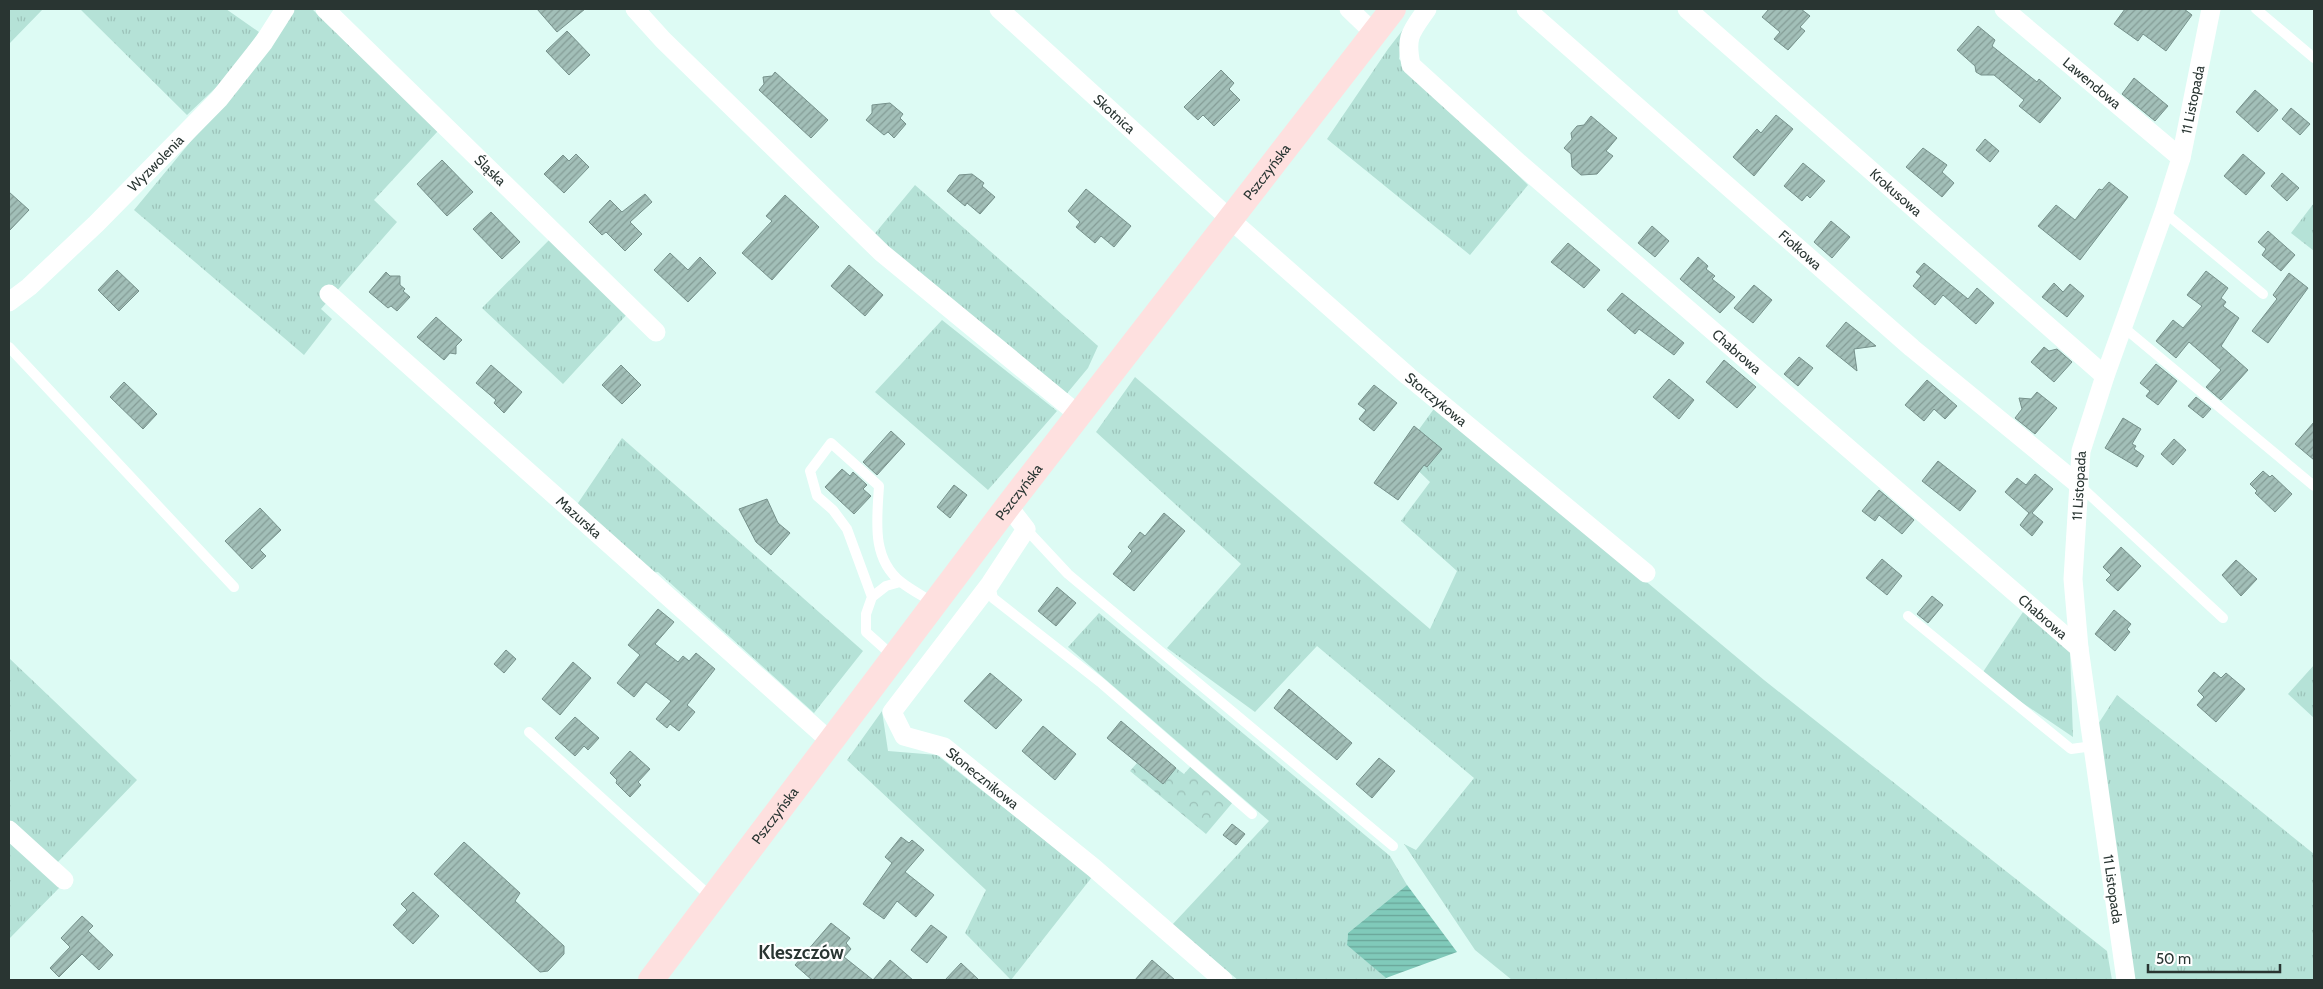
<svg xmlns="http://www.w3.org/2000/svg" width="2323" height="989" font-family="Cabin,sans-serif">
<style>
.grass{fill:url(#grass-tufts)}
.park{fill:url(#park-crowns)}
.water{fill:url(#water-rules)}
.building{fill:url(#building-hatch);stroke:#76918b}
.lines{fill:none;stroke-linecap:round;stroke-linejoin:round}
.lane{stroke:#fff;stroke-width:10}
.street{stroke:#fff;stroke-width:19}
.secondary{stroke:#fee0df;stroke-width:26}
.labels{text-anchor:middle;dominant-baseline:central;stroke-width:4.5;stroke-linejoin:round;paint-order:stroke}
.street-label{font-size:14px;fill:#293532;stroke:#fff}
.district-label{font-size:19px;font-weight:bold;fill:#293532;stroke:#fff}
</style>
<defs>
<pattern id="grass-tufts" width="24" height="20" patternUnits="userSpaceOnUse" patternTransform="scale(1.25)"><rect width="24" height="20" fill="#b5e2d7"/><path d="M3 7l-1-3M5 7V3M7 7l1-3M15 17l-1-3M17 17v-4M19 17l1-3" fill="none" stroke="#9cc2b9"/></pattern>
<pattern id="park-crowns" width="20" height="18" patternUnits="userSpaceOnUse" patternTransform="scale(1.25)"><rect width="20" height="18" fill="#b5e2d7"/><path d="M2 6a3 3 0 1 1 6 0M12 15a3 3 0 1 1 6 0" fill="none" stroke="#9cc2b9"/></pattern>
<pattern id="water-rules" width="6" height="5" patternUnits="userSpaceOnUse" patternTransform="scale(1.25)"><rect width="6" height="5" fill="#80caba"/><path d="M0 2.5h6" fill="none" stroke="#69a598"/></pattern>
<pattern id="building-hatch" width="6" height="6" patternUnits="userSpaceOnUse" patternTransform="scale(1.25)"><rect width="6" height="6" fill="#a2bfb8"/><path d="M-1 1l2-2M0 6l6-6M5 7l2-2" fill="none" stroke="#849c96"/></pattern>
</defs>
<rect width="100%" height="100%" fill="#ddfbf4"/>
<!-- grass -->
<path class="grass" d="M9,9H43L9,44Z
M80,9H226L259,32L227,77L187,115Z
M294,9H312L438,131L374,200L397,222L321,309L332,319L304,355L134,210L273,42Z
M1419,9L1401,38L1399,59L1528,185L1470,255L1327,139L1388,49Z
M915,185L1098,346L1088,368L1064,397L872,237Z
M2314,203V251L2291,233Z
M552,237L629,312L563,384L482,308Z
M942,320L1057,411L988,490L875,392Z
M1135,377L1430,629L1457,571L1401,521L1430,482L1401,454L1436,406L1764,680L2107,951L2112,980H1512L1475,950L1404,844L1416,850L1474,778L1317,646L1255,712L1167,648L1241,564L1096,432Z
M622,438L863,651L814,713L658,572L643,574L576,506Z
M2023,612L2070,651L2073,737L1981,675Z
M1099,613L1390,856L1407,885L1348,933L1347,944L1386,978L1385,980H1238L1172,925L1269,821L1068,647Z
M9,658L137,780L56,864L9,829Z
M2314,665V718L2288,694Z
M2117,695L2314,854V980H2134L2091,735Z
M882,711L888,751L937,755L1092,877L1011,980L965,933L986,890L847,760Z
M9,838L60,887L9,939Z"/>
<!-- park -->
<path class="park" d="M1137,763L1163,784L1176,768L1184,774L1191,766L1233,802L1206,834L1130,771Z"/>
<!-- water -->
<path class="water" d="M1407,885L1457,952L1386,978L1347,945L1348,933Z"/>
<!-- building -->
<path class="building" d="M537,9H585L557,32Z
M1769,9H1801L1810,16L1800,27L1805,31L1788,50L1774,39L1780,32L1762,17Z
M2125,9H2184L2192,15L2166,51L2143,34L2138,41L2114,24Z
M1978,26L1995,40L1992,46L2037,82L2039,79L2061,98L2040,123L2019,106L2024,100L1994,75H1981L1976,72L1975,66L1957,50Z
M567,31L590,55L569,75L546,51Z
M1221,70L1234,83L1229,89L1240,100L1214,126L1203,115L1198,120L1184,107Z
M775,72L828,120L811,138L759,90L764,84L763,77L772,76Z
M2134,78L2168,106L2155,121L2122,94Z
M2255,90L2278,110L2258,132L2236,112Z
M890,103L903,114L900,118L906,124L894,138L888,132L884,135L866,120L872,113V105Z
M2291,108L2310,124L2300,135L2282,119Z
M1776,115L1793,129L1754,176L1733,157L1757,129L1761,133Z
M1591,116L1617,138L1606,151L1613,156L1597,174L1581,175L1572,167L1571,154L1564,148L1572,139L1571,133L1577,126L1584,125Z
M1985,139L1999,151L1990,162L1976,150Z
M1923,148L1947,165L1942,172L1954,183L1942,197L1906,167Z
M576,154L589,167L564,193L544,174L563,155L569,161Z
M2243,154L2265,173L2246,195L2224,176Z
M442,160L473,192L447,216L417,184Z
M1803,163L1825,181L1810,198L1807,195L1802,201L1784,186Z
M2282,173L2299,188L2287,201L2271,186Z
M972,174L984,183L982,186L995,197L980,214L967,203L965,206L947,191L959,175Z
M2109,182L2128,197L2080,260L2038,226L2056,205L2075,220L2099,189L2102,190Z
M1086,189L1131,226L1114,247L1101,236L1095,243L1076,227L1080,222L1068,211Z
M9,192L29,210L9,231Z
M645,194L652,202L630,222L642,234L625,251L606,232L602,235L589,222L610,200L622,212Z
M785,195L819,227L772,280L742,253L772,221L766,216Z
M491,212L520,242L502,259L473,229Z
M1831,221L1850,237L1832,258L1814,242Z
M1652,226L1669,241L1655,257L1638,243Z
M2268,231L2295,255L2281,271L2262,255L2266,249L2258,242Z
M1568,243L1600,270L1584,288L1551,262Z
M670,253L688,270L700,257L716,273L688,302L654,270Z
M1698,257L1708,266L1706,269L1715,276L1712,279L1735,297L1720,313L1680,279Z
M1924,263L1968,299L1977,288L1994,303L1976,324L1943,295L1935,305L1913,286L1921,276L1916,272Z
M849,265L883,295L865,316L831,286Z
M117,270L139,291L119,311L98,290Z
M2206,271L2228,288L2221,298L2226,302L2223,306L2239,318L2221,346L2248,370L2221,400L2206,387L2221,370L2189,342L2176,358L2156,341L2173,320L2183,328L2202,306L2187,295Z
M386,272L390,276H400V285L405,289L403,291L410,297L397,311L391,306L388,308L369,292Z
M2289,273L2308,288L2268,343L2252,331L2277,299L2273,295Z
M2054,283L2063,292L2070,284L2084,296L2067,317L2042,297Z
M1754,285L1772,300L1753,323L1734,308Z
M1622,293L1684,343L1674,355L1639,329L1635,334L1607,310Z
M436,317L462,340L456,346V354L450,353L444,360L417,337Z
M1846,322L1876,346L1854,349L1857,371L1826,346Z
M2044,347L2049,351L2057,349L2072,362L2054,382L2031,362Z
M1799,357L1813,368L1798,386L1784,374Z
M1724,360L1756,387L1737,408L1706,382Z
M2156,364L2177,381L2158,405L2146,396L2150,391L2140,383Z
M491,365L522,392L504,413L494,403L496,400L476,383Z
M621,365L641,385L622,404L602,385Z
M1669,379L1694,400L1679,419L1653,397Z
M1927,380L1957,406L1945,419L1934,409L1924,421L1905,405Z
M124,382L157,414L143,429L110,397Z
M1374,385L1397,403L1374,431L1359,419L1366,410L1358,404Z
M2037,392L2057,408L2035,434L2015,418L2022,409L2019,398L2031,399Z
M2196,397L2211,409L2203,418L2188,406Z
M2123,418L2141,429L2132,444L2136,446L2134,449L2144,456L2137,467L2105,448Z
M2314,422V460L2295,444Z
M1414,426L1442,449L1427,467L1424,465L1398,500L1374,483Z
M891,431L905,444L877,475L863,462Z
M2174,439L2186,450L2173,465L2161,454Z
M1938,461L1976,491L1960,511L1922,481Z
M842,469L850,476L853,472L867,485L863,489L871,496L854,514L825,487Z
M2263,471L2270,477L2272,475L2292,494L2275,512L2255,493L2257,491L2250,484Z
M2035,474L2053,489L2032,513L2043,522L2032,536L2020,525L2029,513L2005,492L2017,478L2026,485Z
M954,485L967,495L950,518L937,507Z
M1879,490L1914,520L1902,534L1879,515L1875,521L1862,511Z
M767,499L778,523L790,533L771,555L756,542L739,509Z
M260,508L281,530L260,550L266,556L252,569L225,541Z
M1164,513L1185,531L1134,591L1113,574L1132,551L1128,547L1140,532L1145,536Z
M2121,547L2141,566L2118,591L2106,580L2111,575L2103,567Z
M1882,559L1902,576L1887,595L1866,578Z
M2236,560L2257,579L2241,596L2222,575Z
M1057,587L1076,603L1056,626L1038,611Z
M1932,596L1943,605L1928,623L1917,614Z
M658,609L674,622L655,644L678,662L683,656L689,661L696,653L715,669L687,705L695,712L679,731L670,724L667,728L656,719L671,701L646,682L634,697L617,683L640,655L628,645Z
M2114,610L2131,624L2127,629L2130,632L2115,651L2095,634Z
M506,650L516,659L504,673L494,664Z
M573,662L591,678L560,715L542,699Z
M2214,672L2221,678L2226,673L2245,689L2216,722L2197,705L2204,697L2198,691Z
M990,673L1022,700L996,729L964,701Z
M1289,689L1352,743L1337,760L1274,708Z
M575,717L599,738L588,750L584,746L575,756L555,738Z
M1121,721L1176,768L1163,784L1107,738Z
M1043,726L1076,754L1055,780L1022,751Z
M630,751L650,769L638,782L641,785L630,797L616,783L617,780L610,773Z
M1379,758L1395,771L1372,798L1356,784Z
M1232,824L1245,834L1236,845L1223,835Z
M901,837L909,843L912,840L924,850L905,872L934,895L916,917L897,901L884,919L863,904L892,863L885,857Z
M464,842L520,893L515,901L564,946V954L548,971L540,972L434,874Z
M413,892L439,916L413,944L393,925L407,910L401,904Z
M82,916L93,926L88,931L113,955L99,970L82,954L59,977L50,968L70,947L61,938Z
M831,923L850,938L846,943L851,949L844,957L873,980L890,960L913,980H812L795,965Z
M931,925L947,937L927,963L911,950Z
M1152,960L1175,980H1135Z
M961,963L979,980H945Z"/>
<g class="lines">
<!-- lane -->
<path class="lane" d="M2256,9L2314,58
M2164,212L2263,294
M2122,326L2314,486
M9,347L234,587
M2079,485L2223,618
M1026,529L1068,574L1393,846
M990,585L993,598L1100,682L1252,814
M872,597L886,586L900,582
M1908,616L2071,749L2093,746
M894,657L866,632V614L872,597L847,529L833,510L817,496L810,471L831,443L879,486C877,520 871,558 901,582C911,590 923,596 934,603
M529,732L712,898"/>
<!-- street -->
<g class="street">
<path id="s1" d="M325,9L656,332"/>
<path d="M635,9L663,40L882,253L1079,415"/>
<path id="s2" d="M999,9L1231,220L1408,376L1646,573"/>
<path d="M1349,9L1374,33"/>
<path id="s3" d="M1427,9C1411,32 1405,36 1411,65L1519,163L2079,648"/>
<path id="s4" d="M1526,9L1912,348L2079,485"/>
<path id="s5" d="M1687,9L2105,376"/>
<path id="s6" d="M2004,9L2181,158"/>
<path id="s7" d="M329,294L830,741"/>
<path id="s8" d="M9,302L29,287L96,224L219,99L264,42L285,9"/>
<path id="s9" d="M1008,506L1026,529L990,584L892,712L904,736L944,747L1094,868L1223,980"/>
<path d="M9,830L64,880"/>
<path id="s10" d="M2126,980L2079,648L2073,579L2081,451L2105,376L2164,212L2181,158L2211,9"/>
</g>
<!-- secondary -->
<path class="secondary" id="s11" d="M651,980L1008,506L1393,9"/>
</g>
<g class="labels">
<!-- street labels -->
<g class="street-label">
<text stroke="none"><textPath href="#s6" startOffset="115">Lawendowa</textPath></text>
<text stroke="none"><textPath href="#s10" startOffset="902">11 Listopada</textPath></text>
<text stroke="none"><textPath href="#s2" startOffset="156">Skotnica</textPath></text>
<text stroke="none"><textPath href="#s8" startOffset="202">Wyzwolenia</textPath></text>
<text stroke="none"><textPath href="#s1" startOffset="231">Śląska</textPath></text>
<text stroke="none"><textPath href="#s11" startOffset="1016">Pszczyńska</textPath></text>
<text stroke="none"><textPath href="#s5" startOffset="278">Krokusowa</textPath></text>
<text stroke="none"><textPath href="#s4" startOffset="365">Fiołkowa</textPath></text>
<text stroke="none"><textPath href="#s3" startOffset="495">Chabrowa</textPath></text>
<text stroke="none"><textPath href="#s2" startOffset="586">Storczykowa</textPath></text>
<text stroke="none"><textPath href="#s10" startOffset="498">11 Listopada</textPath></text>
<text stroke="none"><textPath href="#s11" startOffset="611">Pszczyńska</textPath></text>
<text stroke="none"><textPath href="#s7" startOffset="335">Mazurska</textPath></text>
<text stroke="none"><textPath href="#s3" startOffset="900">Chabrowa</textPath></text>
<text stroke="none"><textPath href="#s9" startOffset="374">Słonecznikowa</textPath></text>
<text stroke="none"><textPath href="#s11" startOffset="206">Pszczyńska</textPath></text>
<text transform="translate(2113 889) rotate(82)">11 Listopada</text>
</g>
<!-- district labels -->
<g class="district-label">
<text x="801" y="952">Kleszczów</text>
</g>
</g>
<!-- border -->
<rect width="2323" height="989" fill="none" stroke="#293532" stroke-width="20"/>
<!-- scale -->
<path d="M2148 964v8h132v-8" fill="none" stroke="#293532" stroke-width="2.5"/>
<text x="2156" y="964" font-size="15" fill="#293532" stroke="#ffffff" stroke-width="4" paint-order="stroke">50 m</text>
</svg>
